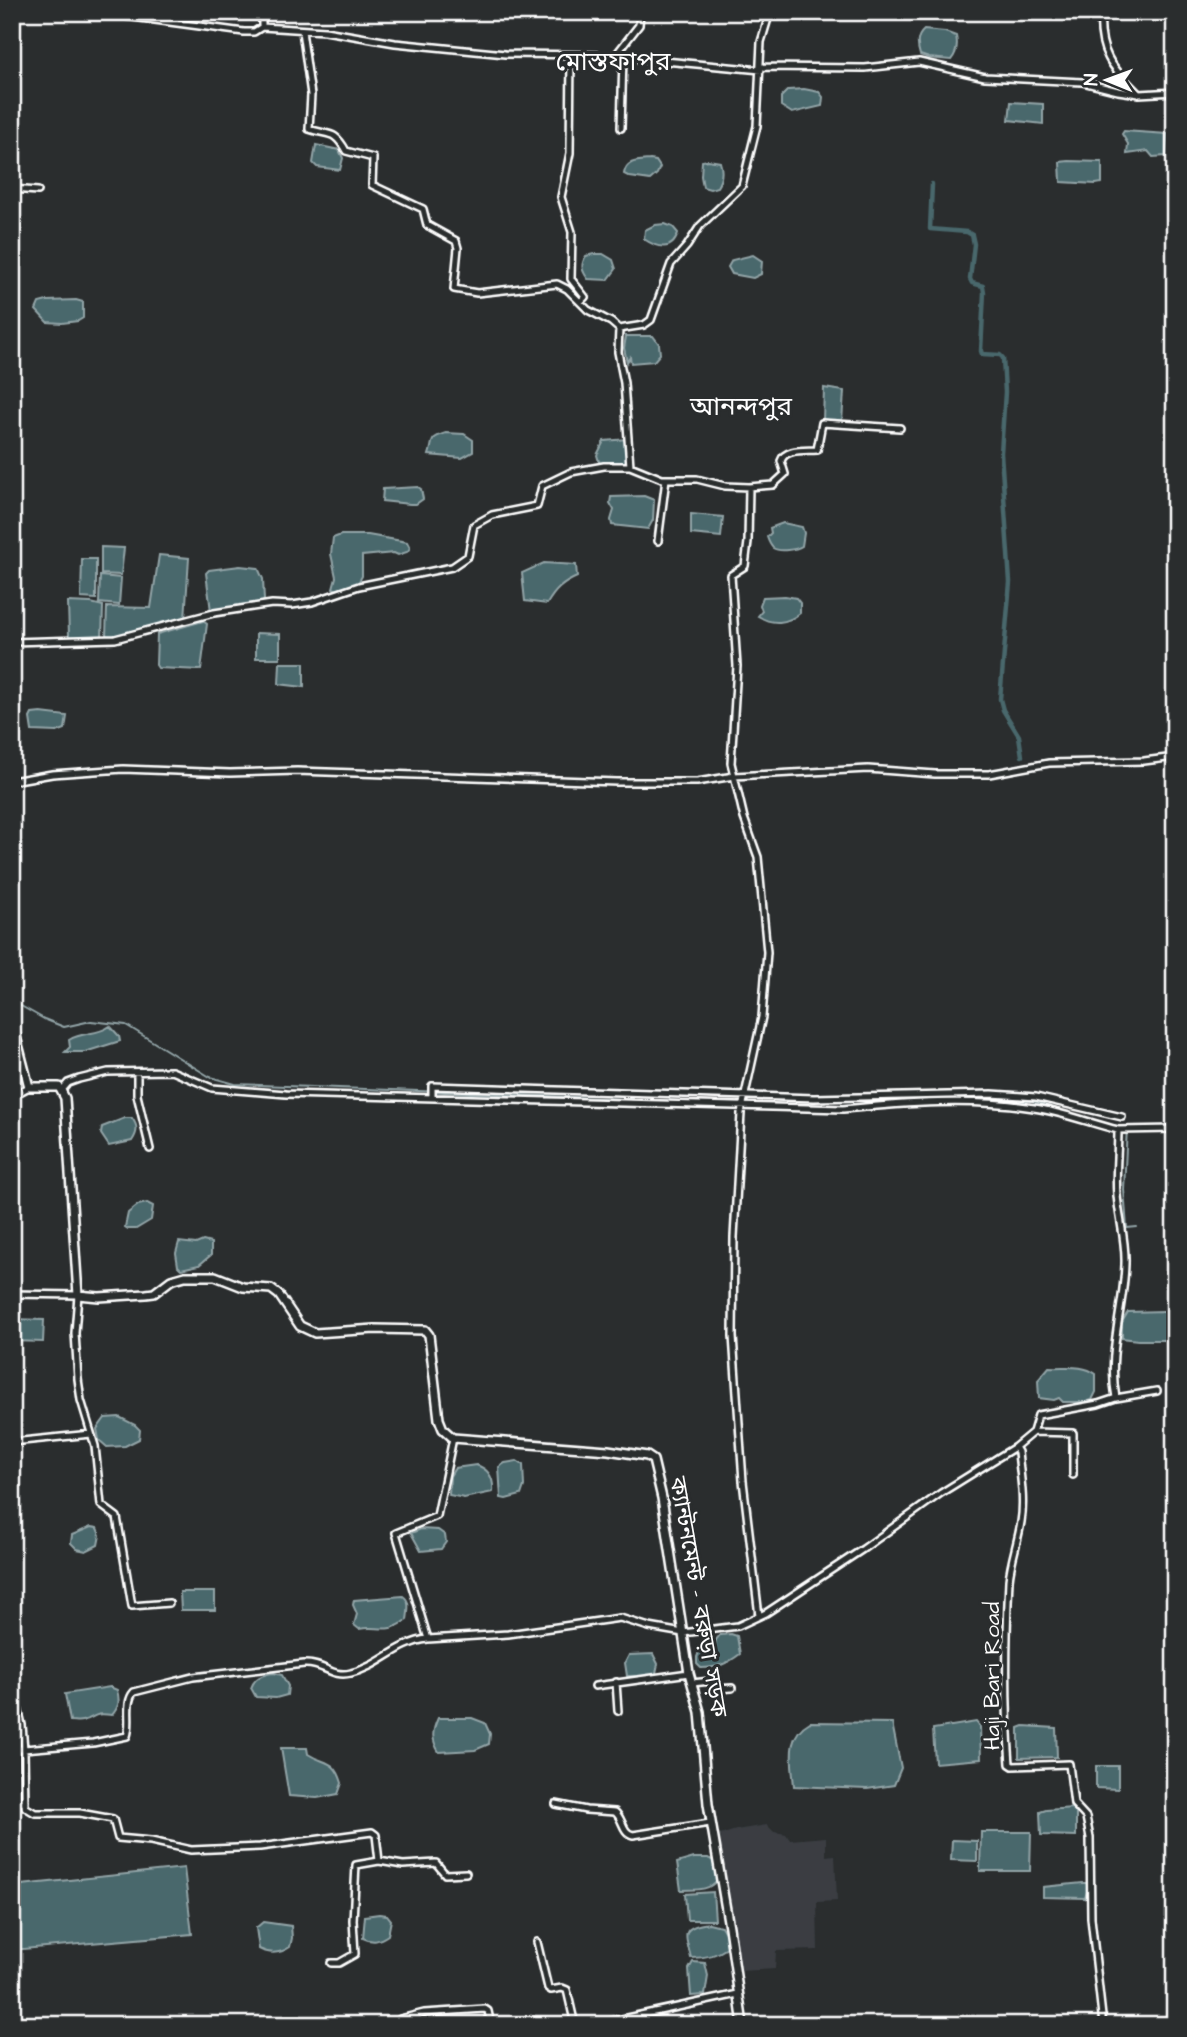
<svg xmlns="http://www.w3.org/2000/svg" width="1187" height="2037" font-family="'Architects Daughter','Noto Sans Bengali',sans-serif">
<style>
.built{fill:#3a3e43}
.water{fill:#49676c;stroke:#92a4a7;stroke-width:2}
.lines{fill:none;stroke-linecap:round;stroke-linejoin:round}
.stream{stroke:#92a4a7;stroke-width:2}
.canal{stroke:#49676c;stroke-width:4.5}
.minor-casing{stroke:#fff;stroke-width:10}
.major-casing{stroke:#fff;stroke-width:12}
.minor{stroke:#2a2d2e;stroke-width:5}
.major{stroke:#2a2d2e;stroke-width:7}
.labels{text-anchor:middle;dominant-baseline:central;stroke-width:6;stroke-linejoin:round;paint-order:stroke}
.street-label{font-size:23px;fill:#fff;stroke:#2a2d2e}
.quarter-label{font-size:26px;fill:#fff;stroke:#2a2d2e}
</style>
<rect width="100%" height="100%" fill="#2a2d2e"/>
<filter id="ink" filterUnits="userSpaceOnUse"><feTurbulence type="fractalNoise" baseFrequency=".0143" numOctaves="2"/><feDisplacementMap in="SourceGraphic" scale="14" xChannelSelector="R" yChannelSelector="G"/><feConvolveMatrix kernelMatrix="1 2 1 2 8 2 1 2 1" color-interpolation-filters="sRGB"/></filter>
<g filter="url(#ink)">
<!-- built -->
<path class="built" d="M767,1825L774,1832L786,1834L790,1840L826,1837V1856L835,1855L837,1901L817,1902L818,1950L776,1951L775,1969L739,1971L725,1897L720,1835L736,1830Z"/>
<!-- water -->
<path class="water" d="M924,30L945,32L956,36C958,45 957,53 951,60L929,58L920,55C917,45 916,37 924,30Z
M804,89L819,92L823,97L822,106L792,113L781,106V97L788,90Z
M1011,102L1043,104V124L1009,120Z
M1124,131L1167,134L1166,156L1153,157L1148,151L1127,154L1128,144L1122,134Z
M316,145L339,150L343,158L340,170L317,167L313,163Z
M650,160L656,161L660,167L657,174L650,180L630,177L624,174C626,160 638,161 650,160Z
M708,160L720,162C723,171 722,179 717,187L710,189L703,187L701,176L702,161Z
M1069,161L1102,162V183L1096,184L1061,182L1060,162Z
M665,224L673,227L678,233C673,252 657,248 644,239L645,230L655,225Z
M594,254H603L613,260L616,269L608,280L588,279C582,271 580,265 586,256Z
M753,255L762,261L761,274L753,278L732,274L728,267L732,260Z
M76,300L83,302V318L78,321L62,323L47,322L36,310L39,303L47,301Z
M626,336H653L659,344L660,354L654,361L631,363L630,357L627,362L624,348Z
M824,388L844,391L842,422L823,421Z
M446,433L464,434L473,440V452L462,458L429,455C434,440 428,439 446,433Z
M627,439L626,463L600,465L597,455L604,441Z
M418,487L421,489L423,499L416,504H410L382,501L383,489Z
M644,496L654,500L653,520L648,529L612,525L611,520L614,510L610,503L611,497Z
M691,514L723,517L721,537L691,534Z
M783,523L802,527L804,533L802,546C796,550 779,552 773,548C771,546 768,540 767,537L771,533L770,528Z
M341,535H368L407,542L410,548L407,552L398,555L394,553L362,556V576L357,585L337,590L333,588L336,577L331,554L333,538Z
M101,547L124,548L121,575L101,574Z
M159,555L189,558L185,619L154,629L106,637L107,607L151,608Z
M82,559H96V599L81,598Z
M544,563L576,565L577,577C563,583 555,590 547,604L525,601L522,573Z
M240,566L258,568L263,579L264,600L261,604L211,611L206,573L209,570Z
M100,576L121,578L119,605L99,603Z
M785,596L796,598L800,603V613C787,624 772,625 758,616L762,611L760,605L763,597Z
M68,602L91,603L103,606L102,638L69,636Z
M203,621L207,624L201,670L158,668L156,665L157,634Z
M256,633L280,634V658H256Z
M280,663H304V687L279,684Z
M41,713L67,716L65,729L57,732L32,731L30,718L32,714Z
M110,1026L119,1036L120,1041L85,1052H65L70,1047L69,1040C83,1031 97,1036 110,1026Z
M125,1118H132C138,1126 138,1132 132,1141L109,1146L101,1134L102,1127Z
M147,1203L153,1206L151,1220L136,1229H128L125,1227L128,1213L138,1205Z
M203,1241L211,1243V1255L199,1265L181,1269L178,1266L176,1253L179,1242L196,1244Z
M1164,1311L1168,1312C1173,1322 1174,1330 1169,1340H1138L1122,1338V1322L1128,1312Z
M12,1319L44,1320L43,1342L12,1341Z
M1049,1367C1065,1368 1083,1364 1096,1374V1392L1092,1400L1086,1402H1063L1059,1398L1054,1400L1039,1398L1038,1380Z
M119,1417L135,1425L140,1430L139,1439L125,1446L107,1447L99,1440L97,1429L105,1418Z
M517,1461L523,1465L524,1486L521,1495L506,1499L501,1498L499,1467L505,1463Z
M476,1465C489,1469 494,1479 493,1492L464,1498L449,1495L450,1476L455,1468Z
M91,1527L97,1528L100,1535L98,1545L86,1551L77,1549L71,1543L72,1535Z
M421,1529L438,1530L445,1535L446,1542L441,1549L421,1551L411,1533Z
M180,1592H215V1610H181Z
M403,1596C411,1601 408,1611 407,1620C387,1635 378,1625 359,1629L354,1625L357,1614L353,1605L354,1600Z
M731,1634L737,1636L740,1654C727,1664 717,1668 701,1668L697,1664V1657L700,1650L699,1646L704,1643L709,1647H715L716,1640L720,1635Z
M653,1654L658,1664L656,1673L652,1676H627L625,1663L629,1655Z
M274,1673L282,1675L288,1686L287,1695L276,1698L256,1697L251,1688C254,1678 263,1674 274,1673Z
M110,1687L117,1690C120,1701 119,1707 112,1715C91,1712 97,1718 82,1721C78,1722 74,1721 70,1721L65,1694Z
M438,1718H472L485,1723L490,1734L489,1744L475,1750L439,1752C431,1739 432,1731 438,1718Z
M810,1722L892,1723L901,1768L894,1785L867,1789L794,1786C792,1761 785,1736 810,1722Z
M976,1722L980,1727L981,1759L935,1763L933,1729Z
M1024,1726L1056,1728L1057,1757L1019,1758V1728Z
M281,1748H307L308,1754C325,1765 335,1759 342,1783L338,1794L317,1798L289,1796Z
M1096,1766H1118V1789L1096,1788Z
M1073,1808L1076,1810V1836L1041,1835L1040,1812L1046,1810Z
M981,1832H1031L1030,1871H980Z
M952,1840L977,1841V1861L951,1860Z
M694,1858H708L714,1861L717,1880C708,1892 694,1889 681,1890L677,1863Z
M184,1868L192,1934L12,1950V1886Z
M1083,1883H1087L1088,1888L1085,1898L1043,1897V1887Z
M713,1892L715,1920H687L685,1894Z
M379,1914L387,1915L391,1920L388,1935C379,1941 373,1943 363,1938L365,1916Z
M263,1922L291,1926L292,1938L290,1947C280,1954 269,1954 259,1949L256,1928Z
M709,1923L721,1926L727,1936V1948C716,1956 705,1958 691,1958C685,1934 680,1927 709,1923Z
M693,1962L705,1963L708,1976L705,1995L691,1996L689,1969Z"/>
<g class="lines">
<!-- stream -->
<path class="stream" d="M12,1001L44,1019L64,1027L91,1021L126,1025L210,1077L235,1084L731,1103
M953,1100L1032,1101L1098,1122
M820,1106L902,1102
M1104,1124L1127,1127L1124,1190L1127,1228L1137,1227"/>
<!-- canal -->
<path class="canal" d="M932,184L930,229L967,232L972,235L974,244L970,279L972,283L983,286L984,292L981,351L982,354L1000,355L1003,358L1005,392L1001,453L1010,582L1000,699L1003,710L1019,736L1022,756"/>
<!-- minor casing -->
<g class="minor-casing">
<path id="minor" d="M95,12L244,32H254L262,27L325,31L395,43L505,54L600,55L761,70
M262,12V27
M1101,12C1098,52 1111,67 1139,94L1175,92
M302,31L311,95L309,129C329,136 334,129 346,151L373,158L372,185L423,209L427,225L456,241L458,248L454,289L477,293L557,284L567,289L588,310L611,322L619,329
M571,56L570,153L561,197L572,232L571,279L585,297L580,302
M615,56L639,25L640,12
M761,67L865,68L919,62L985,77L1082,82L1118,91L1139,94
M621,128L623,57
M12,189L38,191
M630,466L624,383L618,352L619,329L644,325L651,320L671,264L687,246L700,226L742,186L757,126L761,42L770,12
M749,487L773,485L785,474L781,461C785,448 805,451 817,450L822,423L900,428
M658,541L666,479
M12,642L115,639L214,613L272,604L292,605L312,602L359,586L452,567L468,556L474,525L492,515L537,506L542,486L571,472L604,466H630L662,479H697L725,486L749,487L748,542L745,566L731,575L737,666L731,763L744,818L758,857L767,952L762,1017L741,1113L734,1237L733,1336L743,1481L759,1616
M12,781L52,774L123,769L230,773L297,771L617,782H697L734,776L868,769L935,774H989L1049,763L1144,761L1175,757
M137,1073V1095L150,1149
M62,1090L68,1083L79,1079L108,1072L172,1071L212,1088L286,1094L843,1109C905,1103 972,1098 1034,1108C1062,1112 1090,1123 1118,1130C1118,1152 1115,1173 1117,1195C1119,1218 1126,1241 1125,1264C1124,1309 1107,1352 1116,1398L1098,1404L1038,1415L1033,1432L1015,1447
M12,1096L29,1087
M432,1097V1086L814,1098L992,1094L1036,1097L1122,1117
M1118,1130L1175,1129
M12,1294L78,1295L75,1333L78,1379L81,1400L95,1446L101,1505L117,1517L132,1606L169,1603
M1116,1398L1157,1391
M1033,1432L1073,1433V1475
M453,1438L437,1516L396,1533L428,1639L508,1634L620,1618L649,1627L683,1633L738,1626L766,1613L863,1549L941,1493L1015,1447L1018,1452C1020,1475 1025,1499 1021,1522C1018,1542 1011,1560 1009,1580C1006,1641 1005,1703 1010,1764L1013,1766L1069,1764L1074,1804L1086,1817L1090,1838L1091,1918L1103,2025
M12,1442L91,1434
M616,1682L618,1711
M12,1683L22,1725L24,1749H12
M692,1683L711,1681L715,1689L732,1688
M595,1686L689,1673
M556,1804L586,1810L615,1812C623,1818 622,1833 633,1835L710,1823
M12,1806L25,1801
M379,1861L376,1835L372,1832L260,1847L191,1850L151,1841L118,1838L113,1819L80,1813H35L25,1807L24,1749L93,1743L127,1736C132,1722 124,1703 134,1692L193,1677L304,1664C325,1663 331,1678 351,1673C379,1667 398,1642 428,1639
M537,1942L548,1988L551,1990L562,1988L567,1990L575,2025
M331,1963H339L355,1954L353,1920L356,1865L379,1861L403,1865L436,1863L445,1874L466,1873
M398,2025L400,2019L424,2013L485,2009L488,2011L491,2025
M594,2025L738,1994"/>
</g>
<!-- major casing -->
<g class="major-casing">
<path id="major" d="M12,1021L29,1087H59L65,1098L78,1295L99,1297L146,1294L154,1293L171,1280L185,1276H215L243,1287L271,1289L279,1295L300,1326L315,1333L375,1329L425,1330L429,1335L439,1419L443,1429L453,1438L608,1450L647,1456L653,1460L662,1498L689,1673L700,1712L708,1804L729,1927L743,2025"/>
</g>
<!-- minor -->
<use href="#minor" class="minor"/>
<!-- major -->
<use href="#major" class="major"/>
</g>
</g>
<g class="labels">
<!-- street labels -->
<g class="street-label">
<text transform="translate(698 1597) rotate(80)">ক্যান্টনমেন্ট - বরুড়া সড়ক</text>
<text transform="translate(992 1676) rotate(-90)">Haji Bari Road</text>
</g>
<!-- quarter labels -->
<g class="quarter-label">
<text x="613" y="62">মোস্তফাপুর</text>
<text x="741" y="407">আনন্দপুর</text>
</g>
</g>
<!-- margin -->
<rect width="1187" height="2037" fill="none" stroke="#2a2d2e" stroke-width="42"/>
<rect x="21" y="21" width="1145" height="1995" fill="none" stroke="#fff" stroke-width="2.5" filter="url(#ink)"/>
<!-- north arrow -->
<g transform="translate(1107 80) rotate(271)" stroke="#2a2d2e" stroke-width="5" paint-order="stroke">
<path d="M0-5L12 26L0 18L-12 26Z" fill="#ffffff"/>
<text y="-10" font-size="19" font-weight="bold" text-anchor="middle" fill="#ffffff">N</text>
</g>
</svg>
